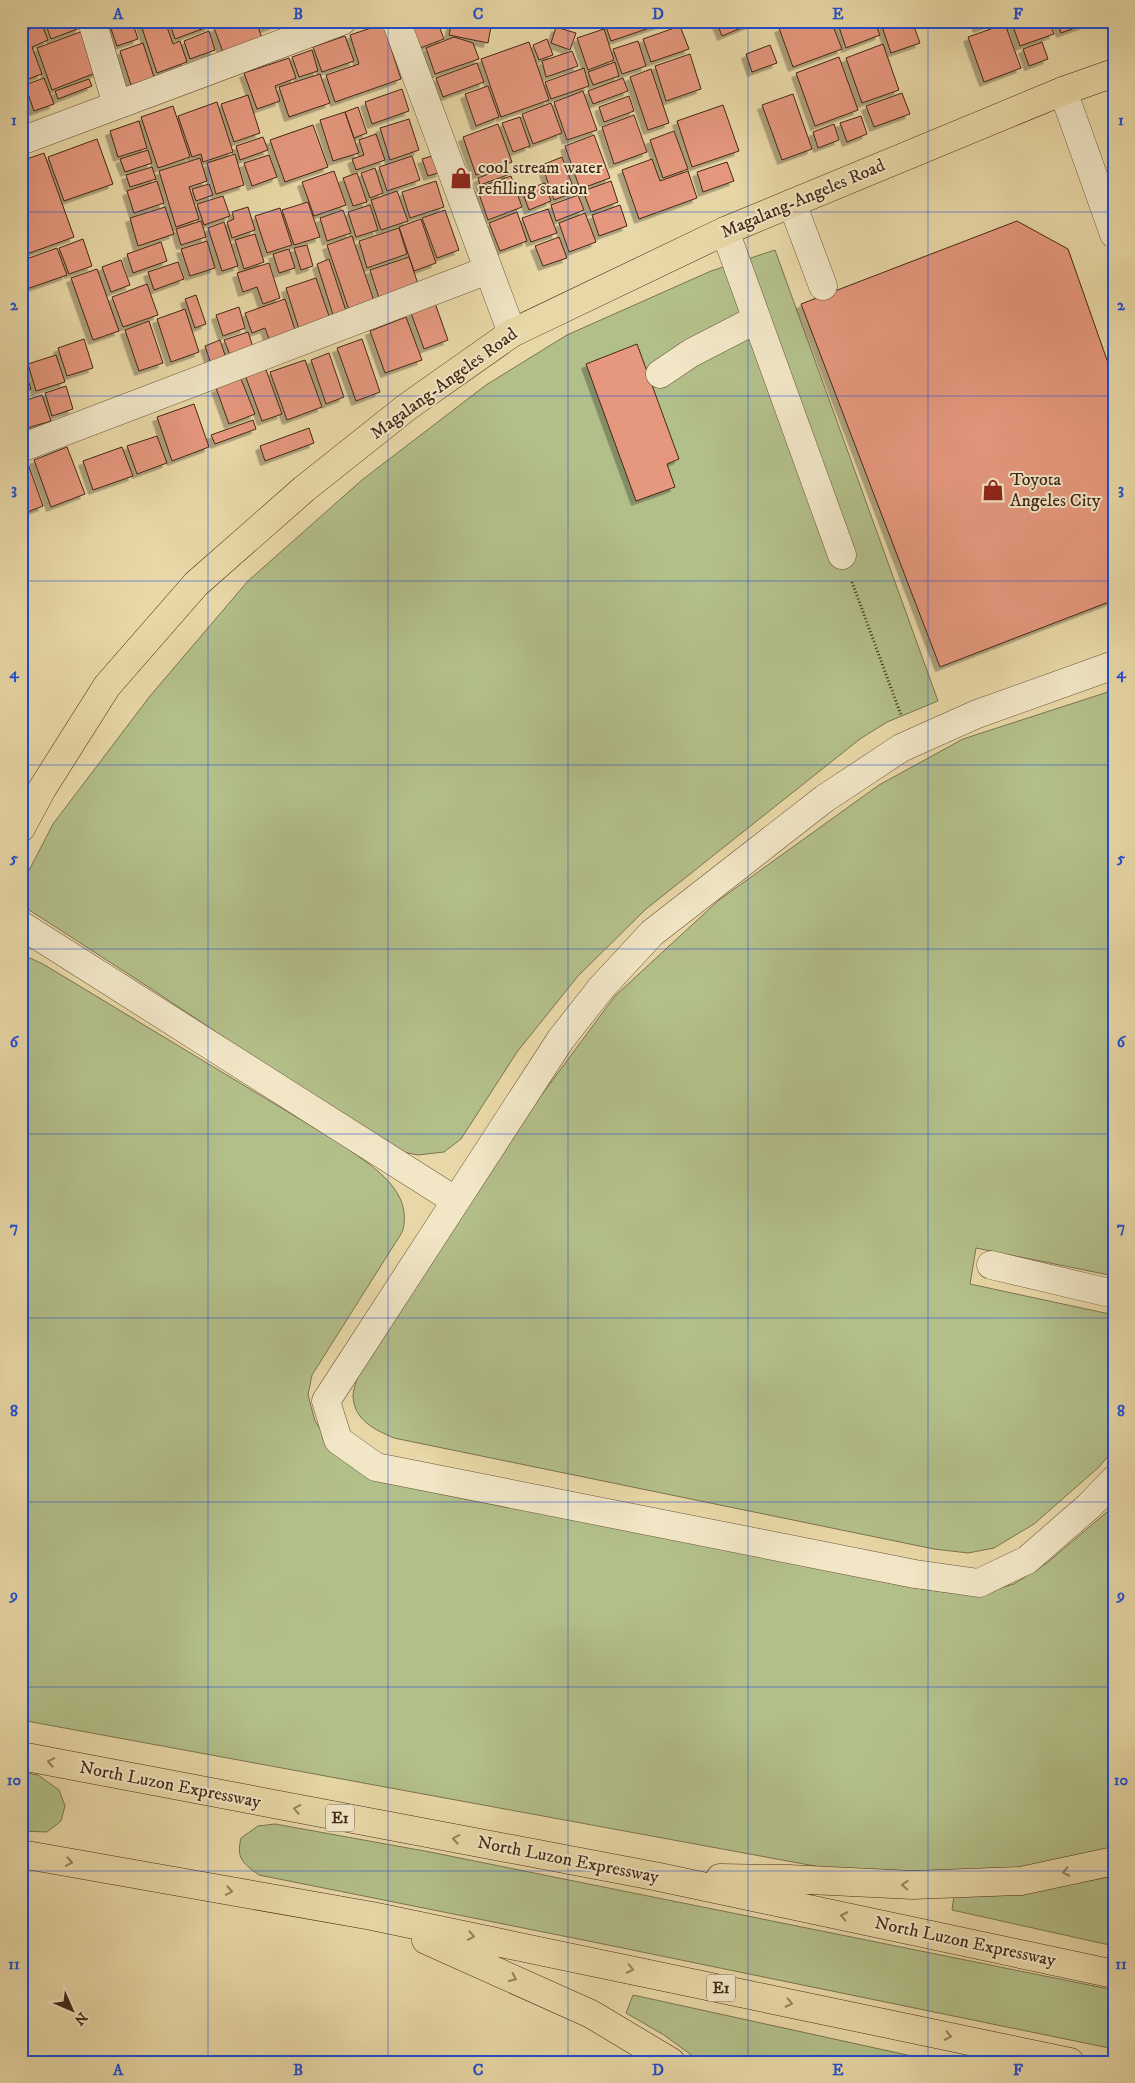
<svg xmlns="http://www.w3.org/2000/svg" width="1135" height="2083" font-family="'IM FELL DW Pica',serif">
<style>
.green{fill:#b3bf89;stroke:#7b7350}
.building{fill:#e6987e;stroke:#432716;filter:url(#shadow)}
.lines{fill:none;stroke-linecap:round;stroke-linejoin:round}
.minor-casing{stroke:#6c533a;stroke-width:29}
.major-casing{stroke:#432716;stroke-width:29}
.highway-casing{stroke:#432716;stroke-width:29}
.path{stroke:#432716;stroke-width:3;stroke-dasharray:1 2.5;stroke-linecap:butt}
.minor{stroke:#f1e6c6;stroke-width:28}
.major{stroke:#e9d8a7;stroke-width:28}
.highway{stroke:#e9d8a7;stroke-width:28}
.oneway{stroke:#96805e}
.grid{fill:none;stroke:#1d4ed8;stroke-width:1;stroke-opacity:0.55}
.labels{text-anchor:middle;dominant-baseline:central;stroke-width:4;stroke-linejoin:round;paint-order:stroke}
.shield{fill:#f1e6c6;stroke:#77604b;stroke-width:1}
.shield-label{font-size:16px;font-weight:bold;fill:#432716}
.poi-label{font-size:18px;fill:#432716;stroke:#f1e6c6;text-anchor:start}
.street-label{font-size:18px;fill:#432716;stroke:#f1e6c6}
.neatline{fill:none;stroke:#1d4ed8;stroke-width:2}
.grid-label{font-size:16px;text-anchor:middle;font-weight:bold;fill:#1d4ed8}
</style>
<defs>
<filter id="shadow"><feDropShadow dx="-4.5" dy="4.5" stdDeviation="0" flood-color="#0004"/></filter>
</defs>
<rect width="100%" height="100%" fill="#e9d8a7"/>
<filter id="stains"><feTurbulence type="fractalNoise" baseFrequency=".004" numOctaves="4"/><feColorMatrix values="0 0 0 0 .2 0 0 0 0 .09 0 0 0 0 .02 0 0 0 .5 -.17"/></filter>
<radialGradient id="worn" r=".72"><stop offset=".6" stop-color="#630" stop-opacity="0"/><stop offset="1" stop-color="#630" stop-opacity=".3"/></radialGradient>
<!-- green -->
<path class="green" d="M775,250L938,701L887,722L860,739L646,909L578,976L517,1052L461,1139L444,1152L418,1155L393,1150L153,990L23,906L21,901L22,884L53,824L150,696L248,581L362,480L486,385L567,335L711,271Z
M1114,690V1276L976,1248L970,1284L1114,1315V1449L1099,1467L1034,1524L994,1548L968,1553L934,1549L394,1438C375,1430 354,1420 353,1396C353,1389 357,1380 359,1373L514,1132L615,996L719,900L879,785L963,739Z
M21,954L43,964L341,1144C367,1163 409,1186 404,1224C404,1231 398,1239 394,1245L312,1375L308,1395L315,1421L332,1447L384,1477L909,1587L959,1594L990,1591L1014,1584L1047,1563L1114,1506V1851L979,1877L831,1869L21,1720Z
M21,1772L38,1775L59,1790L65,1806L61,1821L47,1832L21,1831Z
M275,1824L430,1852L1114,1990V2049L613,1946L259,1875C243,1863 236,1859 241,1838L258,1826Z
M1114,1876V1946L952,1910L954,1896L1016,1894Z
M633,1995L939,2062H701L664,2035L626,2013Z"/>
<!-- building -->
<path class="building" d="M21,21H42L21,29Z
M55,21H78L80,28L51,39L46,25Z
M114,21H132L138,39L117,46L109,23Z
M152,21H165L173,44L180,41L187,62L157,73L141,25Z
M169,21H209L210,26L175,39Z
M231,21H256L262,38L223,52L214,28Z
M261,21H284L263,29Z
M429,21H437L444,39L420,48L412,27Z
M452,21H492L488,43L449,35Z
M604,21H670L611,41Z
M716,21H758L722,36Z
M797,21H831L842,49L793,67L779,28Z
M837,21H874L880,35L846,48Z
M880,21H912L920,43L891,53Z
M975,21H998L978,28Z
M1011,21H1049L1054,34L1020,46Z
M1057,21H1094L1061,33Z
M383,24L401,79L335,102L326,75L359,64L350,35Z
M1005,24L1021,68L984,82L968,37Z
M42,25L48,40L32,47L42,74L23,81L21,75V32Z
M680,26L689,49L651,62L643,39Z
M556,27L576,33L570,50L551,43Z
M604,29L614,60L588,70L577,38Z
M83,31L98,72L52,90L37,48Z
M209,31L215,50L190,59L184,41Z
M345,36L354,61L322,72L313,47Z
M454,37L473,43L479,59L435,74L426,48Z
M547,39L553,55L539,60L533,45Z
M638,41L646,66L622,74L613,49Z
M529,42L549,100L501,117L481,59Z
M1042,42L1048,59L1029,66L1023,49Z
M143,43L154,77L131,85L120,51Z
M883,44L899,90L862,103L846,58Z
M770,45L777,63L752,72L746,54Z
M312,50L318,71L299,77L292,57Z
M572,51L578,66L546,77L542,61Z
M690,54L701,89L666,101L655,66Z
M839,57L858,110L815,126L796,73Z
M289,58L296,78L275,86L280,101L257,109L244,73Z
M615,62L619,76L593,85L588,72Z
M477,63L484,82L443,97L436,78Z
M584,68L589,86L551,99L545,82Z
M651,69L669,123L648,130L630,77Z
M320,74L330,103L289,117L279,87Z
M44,78L54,104L34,111L25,85Z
M623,78L628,91L593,104L588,91Z
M89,79L92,86L58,99L55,91Z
M488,86L499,117L476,126L465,94Z
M402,89L409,111L372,124L365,102Z
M583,91L597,130L567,140L554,102Z
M21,92L28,110L21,113Z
M902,93L910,114L874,127L866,106Z
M793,94L812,149L782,160L762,105Z
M248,95L260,133L234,142L221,104Z
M629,96L634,111L604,122L599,107Z
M217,102L233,152L203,162L201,154L192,157L178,116Z
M551,103L562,133L533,144L522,114Z
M723,105L739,151L692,167L677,121Z
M173,106L190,157L158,168L141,117Z
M358,107L367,133L354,138L345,112Z
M345,112L359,153L333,161L320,120Z
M634,115L647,152L614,164L602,127Z
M861,116L867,134L847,142L840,123Z
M520,117L530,146L513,152L502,123Z
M409,119L419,150L390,160L380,128Z
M139,121L147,148L118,157L110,131Z
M498,124L512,162L476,175L463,137Z
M834,124L839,140L818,148L813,132Z
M313,125L328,167L285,182L270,140Z
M674,131L688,169L663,178L650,140Z
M376,134L385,160L356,170L352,159L364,155L359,140Z
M594,135L610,178L580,189L565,146Z
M263,137L268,150L240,160L236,146Z
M97,139L113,184L64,201L48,157Z
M148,150L152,163L125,172L120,159Z
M44,153L74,237L27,254L21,237V161Z
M235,154L244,185L216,194L207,163Z
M269,155L277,177L252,186L244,163Z
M435,155L441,172L428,176L422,159Z
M412,156L420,180L387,191L379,167Z
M562,157L575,192L554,200L542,165Z
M200,158L207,181L189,187L199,219L176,227L159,171Z
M652,159L660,181L688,171L697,198L639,219L622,170Z
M727,162L734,181L703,192L697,172Z
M152,167L156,179L130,187L126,175Z
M507,167L510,174L480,185L478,178Z
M375,168L383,193L370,198L361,173Z
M334,171L346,205L314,216L302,182Z
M357,173L367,202L353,206L343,178Z
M511,176L522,207L488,220L477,188Z
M157,181L164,203L134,213L127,191Z
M436,181L444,207L410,218L402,192Z
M611,181L618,202L591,212L583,191Z
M545,183L551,201L529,210L522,191Z
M209,184L213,195L196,201L192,189Z
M397,191L408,221L381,230L371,200Z
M578,195L584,210L556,221L551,205Z
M223,196L230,216L204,225L197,204Z
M308,202L320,237L294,245L282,210Z
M370,205L378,230L356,237L348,212Z
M620,205L627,226L599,236L592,215Z
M165,207L174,234L138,246L130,218Z
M248,207L255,230L232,238L227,222L234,219L232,212Z
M280,208L292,245L267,253L255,216Z
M548,209L557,233L531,242L522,218Z
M343,210L351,233L327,241L320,218Z
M445,210L459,250L437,258L422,218Z
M517,212L527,241L500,251L489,223Z
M585,213L596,242L569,252L559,223Z
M421,219L436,263L414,271L399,227Z
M201,221L206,237L181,245L176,229Z
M1017,221L1068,249L1114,380V600L940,667L801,304Z
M224,222L238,266L222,271L208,228Z
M399,228L407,254L367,268L359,241Z
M255,234L264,262L244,269L235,240Z
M352,236L375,304L350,313L327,245Z
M559,237L567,258L543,266L535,246Z
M83,239L92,266L69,274L59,248Z
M207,241L215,268L190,276L181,249Z
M161,242L167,261L133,273L127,254Z
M307,245L313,266L301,270L294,248Z
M57,248L67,275L21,291V261Z
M289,249L295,268L279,273L273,254Z
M409,257L419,287L380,301L370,270Z
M329,259L347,314L334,318L317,264Z
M121,260L130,285L111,292L102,267Z
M178,262L184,279L154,290L148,272Z
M269,263L280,298L263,304L257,287L243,292L237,273Z
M97,269L119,331L93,340L71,278Z
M316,278L330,319L299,329L286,288Z
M147,284L158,315L123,327L112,297Z
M196,295L206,324L195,328L185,299Z
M285,299L296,333L270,342L265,328L252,333L245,313Z
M435,303L448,340L424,349L411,313Z
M239,307L245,328L223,336L216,315Z
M185,309L199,352L171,362L157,319Z
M406,317L422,360L385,373L370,331Z
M149,321L163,363L139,371L125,330Z
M248,332L253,347L230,355L224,340Z
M84,339L93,368L67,376L58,348Z
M362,339L380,392L356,401L337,348Z
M220,340L226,358L211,364L205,346Z
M637,344L679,459L667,464L675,487L636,501L586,364Z
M329,353L344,397L326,404L311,360Z
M56,355L65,382L36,391L28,364Z
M305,360L322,407L287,420L270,372Z
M265,367L282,414L262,421L245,375Z
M24,368L31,389L21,392V369Z
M241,379L255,414L229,424L216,388Z
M66,386L73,409L52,416L45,393Z
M42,395L51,421L24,429L21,422V402Z
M194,404L209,447L172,461L157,417Z
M253,420L256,429L215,444L211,435Z
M309,428L314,443L265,461L260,446Z
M157,436L167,463L137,474L127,446Z
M67,447L85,494L51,507L34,460Z
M122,447L133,476L93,490L83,461Z
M28,464L43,506L25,513L21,504V466Z"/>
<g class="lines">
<!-- minor casing -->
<g class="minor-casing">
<path id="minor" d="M92,21L117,105
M396,21L512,333
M1063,91L1114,234
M21,141L342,21
M792,203L823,286
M725,231L842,555
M660,374L691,353L757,319
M21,448L488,270
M1114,665L977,714L901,748L824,799L652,933L602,987L561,1039L326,1401L338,1440L376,1467L915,1574L979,1583L1027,1560L1089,1506L1114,1480
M21,925L456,1201
M991,1265L1114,1294"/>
</g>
<!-- major casing -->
<g class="major-casing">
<path id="major" d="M21,828L42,789L107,686L196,584L304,489L407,407L512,333L725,231L1063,91L1114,73"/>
</g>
<!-- highway casing -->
<g class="highway-casing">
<path id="highway" d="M21,1756L659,1877L1114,1974
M21,1854L372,1916L1070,2062
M720,1878L789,1879L913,1885L1021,1881L1114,1861
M426,1940L591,2014L671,2062"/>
</g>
<!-- path -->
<path class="path" d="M852,582L901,715"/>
<!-- minor -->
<use href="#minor" class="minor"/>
<!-- major -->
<use href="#major" class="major"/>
<!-- highway -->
<use href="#highway" class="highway"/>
</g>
<!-- one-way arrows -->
<defs><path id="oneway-chevron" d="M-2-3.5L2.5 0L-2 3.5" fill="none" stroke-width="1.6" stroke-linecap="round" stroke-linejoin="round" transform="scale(1.25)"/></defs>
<g class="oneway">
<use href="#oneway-chevron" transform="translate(51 1762) rotate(-169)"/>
<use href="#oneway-chevron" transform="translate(297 1809) rotate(-169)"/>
<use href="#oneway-chevron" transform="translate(456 1839) rotate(-170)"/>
<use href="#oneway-chevron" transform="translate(69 1862) rotate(10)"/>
<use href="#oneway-chevron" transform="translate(1066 1872) rotate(168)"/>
<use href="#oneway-chevron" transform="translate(905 1885) rotate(-177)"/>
<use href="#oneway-chevron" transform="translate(229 1891) rotate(10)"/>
<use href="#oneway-chevron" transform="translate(844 1916) rotate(-168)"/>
<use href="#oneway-chevron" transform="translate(471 1936) rotate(11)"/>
<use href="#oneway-chevron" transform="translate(630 1969) rotate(12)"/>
<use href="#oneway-chevron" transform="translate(513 1978) rotate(25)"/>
<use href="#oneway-chevron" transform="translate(789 2003) rotate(12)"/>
<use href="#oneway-chevron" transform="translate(948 2036) rotate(12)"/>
</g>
<!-- grid -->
<path class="grid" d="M208,21V2062M388,21V2062M568,21V2062M748,21V2062M928,21V2062M21,212H1114M21,396H1114M21,581H1114M21,765H1114M21,949H1114M21,1134H1114M21,1318H1114M21,1502H1114M21,1687H1114M21,1871H1114"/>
<!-- icons -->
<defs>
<g id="shop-bare" transform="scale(1.725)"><path d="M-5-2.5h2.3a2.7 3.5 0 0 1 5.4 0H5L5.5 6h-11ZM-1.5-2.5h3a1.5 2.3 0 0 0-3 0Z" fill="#8f2418" stroke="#f1e6c6" stroke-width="2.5" paint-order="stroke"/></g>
</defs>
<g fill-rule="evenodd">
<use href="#shop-bare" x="461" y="178"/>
<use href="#shop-bare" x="993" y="490"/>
</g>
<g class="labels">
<!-- shield labels -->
<g class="shield">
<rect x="326" y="1804.5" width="28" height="27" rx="4"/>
<rect x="707" y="1974.5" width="28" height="27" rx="4"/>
</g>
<g class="shield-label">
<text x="340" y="1818">E1</text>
<text x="721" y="1988">E1</text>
</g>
<!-- poi labels -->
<g class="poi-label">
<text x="478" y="168">cool stream water<tspan x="478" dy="21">refilling station</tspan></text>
<text x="1010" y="480">Toyota<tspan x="1010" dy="21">Angeles City</tspan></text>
</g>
<!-- street labels -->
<g class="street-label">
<text transform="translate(803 199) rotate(-23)">Magalang-Angeles Road</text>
<text transform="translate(444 384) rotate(-36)">Magalang-Angeles Road</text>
<text transform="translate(170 1785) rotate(11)">North Luzon Expressway</text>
<text transform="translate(568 1860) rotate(11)">North Luzon Expressway</text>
<text transform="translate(965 1942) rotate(12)">North Luzon Expressway</text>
</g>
</g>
<!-- margin -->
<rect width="1135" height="2083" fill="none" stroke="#e9d8a7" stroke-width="55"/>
<!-- north arrow -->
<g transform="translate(72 2010) rotate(135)" stroke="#f1e6c6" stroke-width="4" paint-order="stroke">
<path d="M0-4L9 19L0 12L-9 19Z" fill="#432716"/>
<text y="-8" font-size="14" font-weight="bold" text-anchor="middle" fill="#432716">N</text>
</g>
<rect x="28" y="28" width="1080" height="2028" class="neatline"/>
<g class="grid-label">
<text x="118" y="19">A</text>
<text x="298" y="19">B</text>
<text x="478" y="19">C</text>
<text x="658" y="19">D</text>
<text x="838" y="19">E</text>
<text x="1018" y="19">F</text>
<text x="14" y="125">1</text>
<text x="1121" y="125">1</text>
<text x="14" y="310">2</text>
<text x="1121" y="310">2</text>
<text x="14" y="494">3</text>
<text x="1121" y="494">3</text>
<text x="14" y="678">4</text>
<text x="1121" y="678">4</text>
<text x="14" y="863">5</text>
<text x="1121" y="863">5</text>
<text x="14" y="1047">6</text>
<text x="1121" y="1047">6</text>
<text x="14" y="1232">7</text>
<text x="1121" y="1232">7</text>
<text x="14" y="1416">8</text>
<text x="1121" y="1416">8</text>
<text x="14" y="1600">9</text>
<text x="1121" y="1600">9</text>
<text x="14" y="1785">10</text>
<text x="1121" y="1785">10</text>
<text x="14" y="1969">11</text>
<text x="1121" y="1969">11</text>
<text x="118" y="2075">A</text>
<text x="298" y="2075">B</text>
<text x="478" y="2075">C</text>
<text x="658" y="2075">D</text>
<text x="838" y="2075">E</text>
<text x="1018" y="2075">F</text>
</g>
<rect width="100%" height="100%" filter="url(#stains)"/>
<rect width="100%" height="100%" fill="url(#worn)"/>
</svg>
